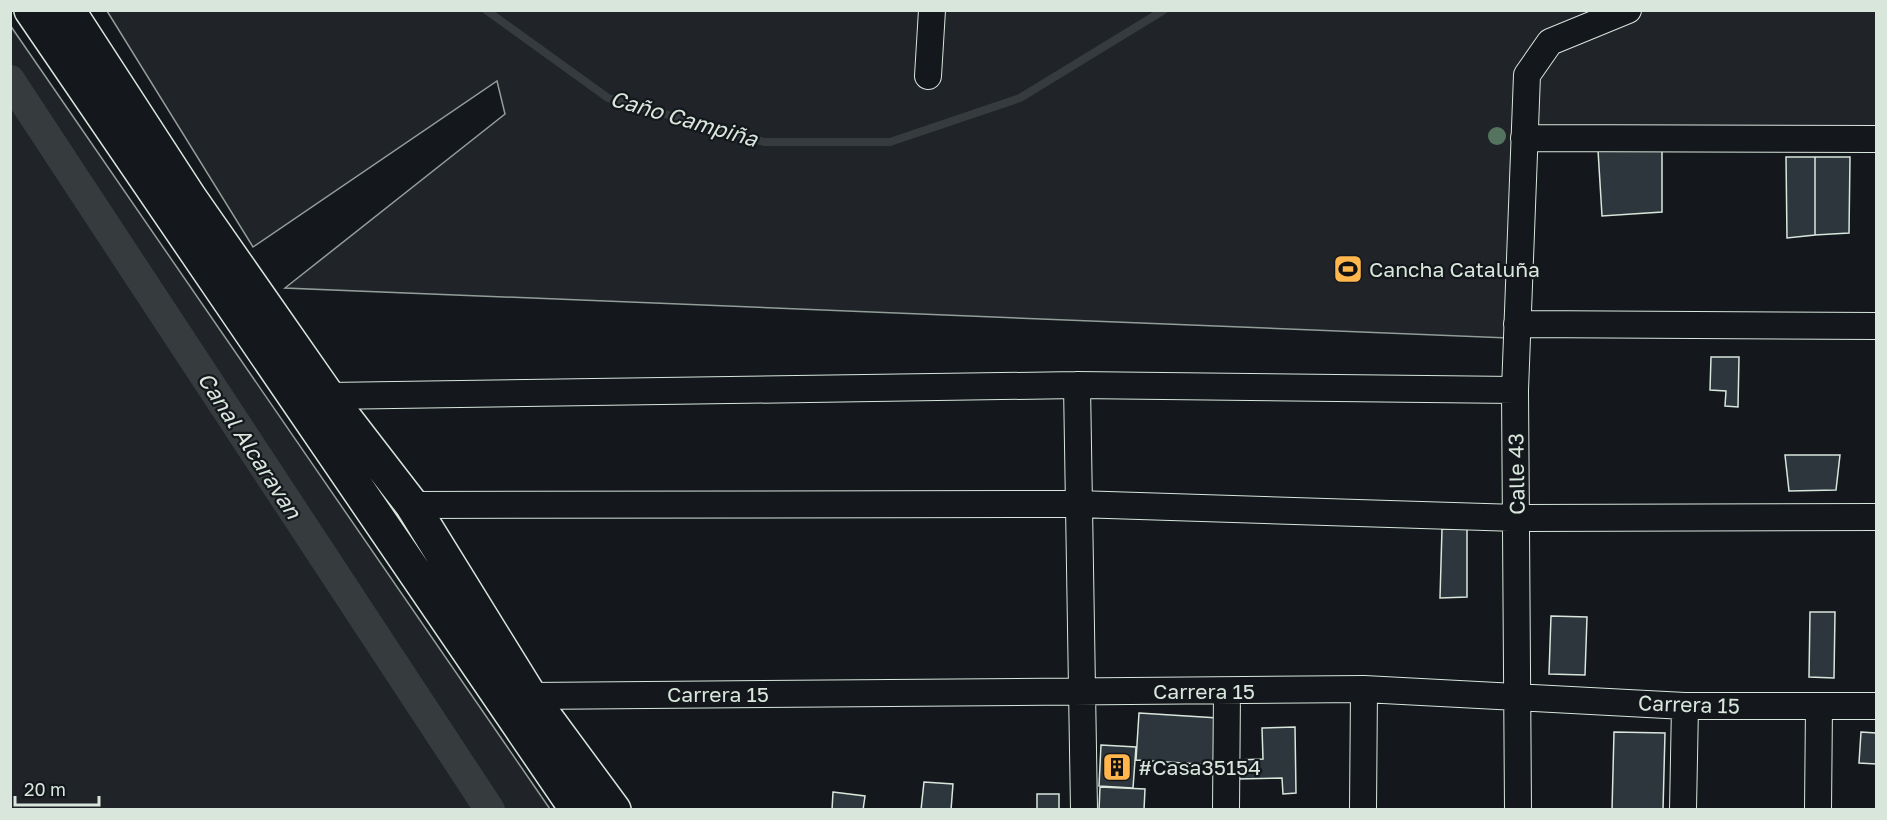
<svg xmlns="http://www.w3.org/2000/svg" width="1887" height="820" font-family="'Golos Text',sans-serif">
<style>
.green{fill:#202428;stroke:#939e99;stroke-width:1.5}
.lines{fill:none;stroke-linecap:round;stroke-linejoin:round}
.stream{stroke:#363b3e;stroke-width:8}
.canal{stroke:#363b3e;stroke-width:30}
.building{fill:#2c363c;stroke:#d8e6dc;stroke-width:1.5}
.street-casing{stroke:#d8e6dc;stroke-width:28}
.secondary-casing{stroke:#d8e6dc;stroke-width:36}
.street{stroke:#14181c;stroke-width:26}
.secondary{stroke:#14181c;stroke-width:33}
.tree{fill:#55745f}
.labels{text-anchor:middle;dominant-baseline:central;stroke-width:4.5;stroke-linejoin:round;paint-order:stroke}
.poi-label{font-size:21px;fill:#d8e6dc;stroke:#14181c;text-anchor:start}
.street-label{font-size:21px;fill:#d8e6dc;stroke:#14181c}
.water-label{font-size:22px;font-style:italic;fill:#d8e6dc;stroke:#14181c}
</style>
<rect width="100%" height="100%" fill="#14181c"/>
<!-- green -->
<path class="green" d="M107,11H1876V133L1515,132L1508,338L285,288L505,114L497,81L253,247Z
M10,25L550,809H11Z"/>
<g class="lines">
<!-- stream -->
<path class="stream" d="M486,10L608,98L764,142H890L1020,98L1164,10"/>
<!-- canal -->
<path class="canal" d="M10,80L490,810"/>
</g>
<!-- building -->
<path class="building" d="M1662,149V212L1602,216L1598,150Z
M1786,157H1815V235L1787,238Z
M1815,157H1850L1849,233L1815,235Z
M1711,357H1739L1738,407L1725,406L1726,391L1710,390Z
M1785,455H1840L1836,490L1789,491Z
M1442,529H1467V597L1440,598Z
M1810,612H1835L1834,678L1809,677Z
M1551,616L1587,617L1585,675L1549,674Z
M1139,713L1218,718L1215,765L1136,760Z
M1295,727L1296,793L1283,794L1282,778L1237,779V760L1263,759L1262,728Z
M1614,732L1665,733L1663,810H1612Z
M1861,732L1876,733V764L1859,763Z
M1101,745L1136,747L1133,788L1099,786Z
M924,782L953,784L951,810H921Z
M1100,787L1145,789L1144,810H1099Z
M833,792L865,796L863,810H832Z
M1037,794H1059V810H1037Z"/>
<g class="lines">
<!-- street casing -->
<g class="street-casing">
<path id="street" d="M928,76L932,10
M1524,138L1876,139
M1517,324L1876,326
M1077,385L1084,810
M328,396L1077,385L1515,390
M412,505L1077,504L1517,518L1876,517
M530,696L1364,689L1685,706H1876
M1226,810L1227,691
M1363,810L1364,689
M1518,810L1515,390L1527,75L1550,42L1628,10
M1683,810L1685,706
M1818,810L1819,706"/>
</g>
<!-- secondary casing -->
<g class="secondary-casing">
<path id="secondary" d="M31,10L577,810
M68,10L190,198L328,396L412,505L530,696L614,810"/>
</g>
<!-- street -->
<use href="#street" class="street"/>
<!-- secondary -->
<use href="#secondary" class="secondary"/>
</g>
<!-- trees -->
<circle class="tree" cx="1497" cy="136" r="9"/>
<!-- icons -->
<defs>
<g id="stadium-square" transform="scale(1.5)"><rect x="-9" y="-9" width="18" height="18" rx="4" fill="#ffb74d" stroke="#14181c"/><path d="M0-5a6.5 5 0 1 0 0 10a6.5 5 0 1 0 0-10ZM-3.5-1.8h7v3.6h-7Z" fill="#111"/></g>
<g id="building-square" transform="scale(1.5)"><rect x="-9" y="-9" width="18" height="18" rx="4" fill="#ffb74d" stroke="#14181c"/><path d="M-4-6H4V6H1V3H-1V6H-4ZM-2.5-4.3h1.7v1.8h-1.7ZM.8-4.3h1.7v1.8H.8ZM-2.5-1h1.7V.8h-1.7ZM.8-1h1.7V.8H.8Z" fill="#111"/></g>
</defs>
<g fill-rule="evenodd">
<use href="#stadium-square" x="1348" y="269"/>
<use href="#building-square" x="1117" y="767"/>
</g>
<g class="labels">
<!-- poi labels -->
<g class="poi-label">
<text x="1369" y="269">Cancha Cataluña</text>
<text x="1138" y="767">#Casa35154</text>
</g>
<!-- street labels -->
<g class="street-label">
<text transform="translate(1516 474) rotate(-91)">Calle 43</text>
<text x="1204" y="691">Carrera 15</text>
<text x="718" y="694">Carrera 15</text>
<text transform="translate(1689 704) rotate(2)">Carrera 15</text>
</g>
<!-- water labels -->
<g class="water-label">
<text transform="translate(684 118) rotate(16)">Caño Campiña</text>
<text transform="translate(250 445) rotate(57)">Canal Alcaravan</text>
</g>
</g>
<!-- border -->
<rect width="1887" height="820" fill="none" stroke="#d8e6dc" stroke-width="24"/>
<!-- scale -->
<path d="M15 796v9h84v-9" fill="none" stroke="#d8e6dc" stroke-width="3"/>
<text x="24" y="796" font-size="18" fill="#d8e6dc" stroke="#14181c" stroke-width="4.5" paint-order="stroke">20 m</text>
</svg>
